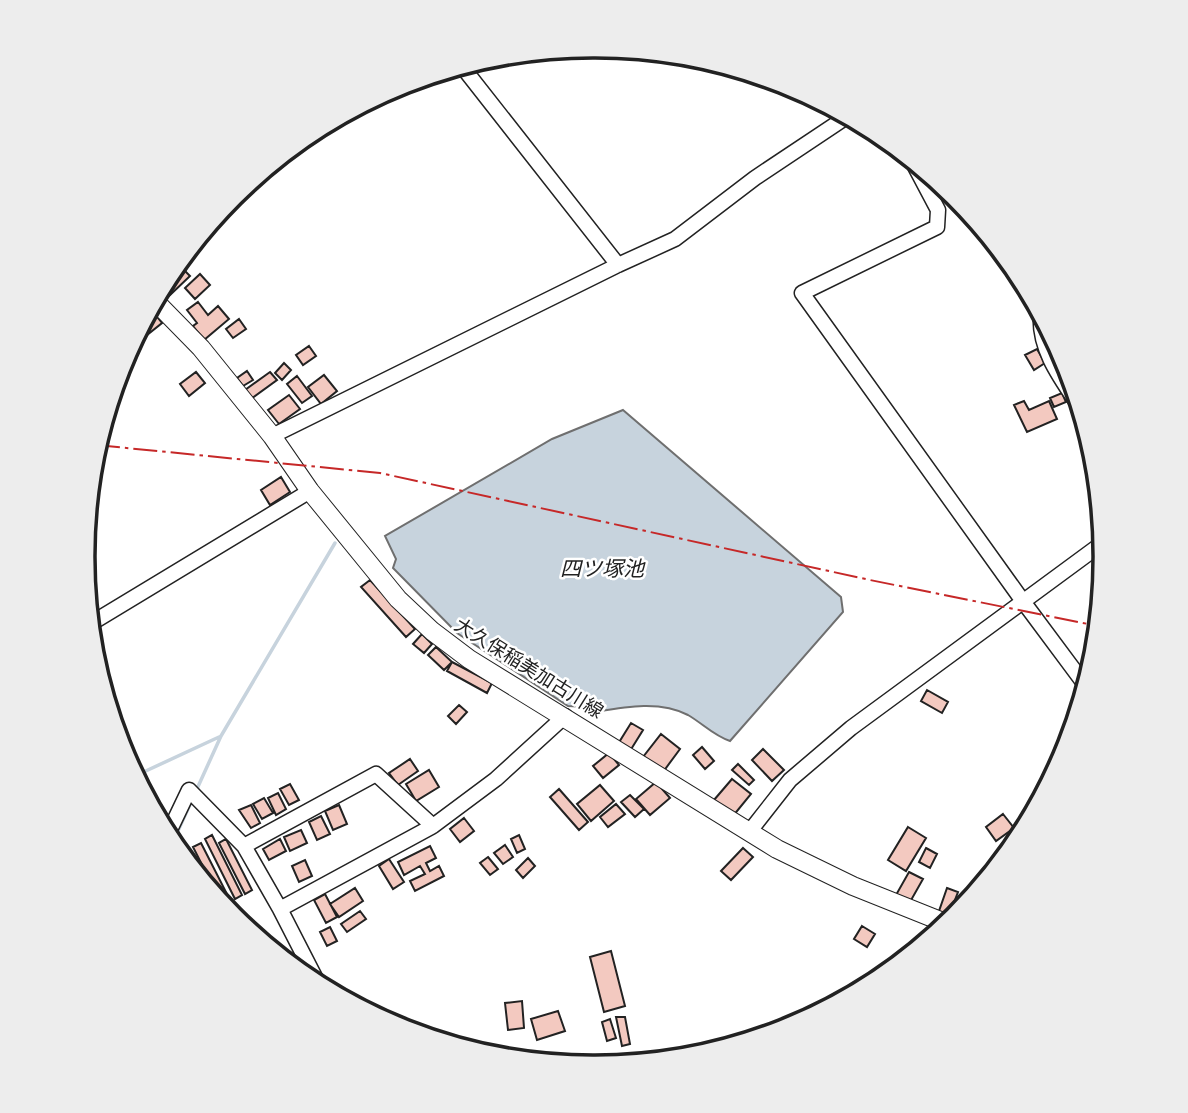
<svg xmlns="http://www.w3.org/2000/svg" width="1188" height="1113" font-family="'Libre Baskerville','Noto Sans JP',serif">
<style>
.water{fill:#c7d3dd;stroke:#6f6f6f;stroke-width:2}
.lines{fill:none;stroke-linecap:round;stroke-linejoin:round}
.stream{stroke:#c7d3dd;stroke-width:3.5}
.building{fill:#f3c9c0;stroke:#222;stroke-width:2}
.minor-casing{stroke:#222;stroke-width:17}
.major-casing{stroke:#222;stroke-width:20}
.minor{stroke:#fff;stroke-width:14}
.major{stroke:#fff;stroke-width:18}
.power{stroke:#c62828;stroke-width:2;stroke-dasharray:24 5 3.5 5;stroke-linecap:butt}
.labels{text-anchor:middle;dominant-baseline:central;stroke-width:5;stroke-linejoin:round;paint-order:stroke}
.street-label{font-size:19px;fill:#222;stroke:#fff}
.water-label{font-size:21px;font-style:italic;fill:#222;stroke:#fff}
.rim{fill:none;stroke:#222;stroke-width:3.5}
</style>
<rect width="100%" height="100%" fill="#fff"/>
<!-- water -->
<path class="water" d="M623,410L841,597L843,612L730,741C714,736 702,723 688,715C660,700 624,707 595,712L588,707L568,706L457,633L393,568L396,559L385,536L552,439Z"/>
<g class="lines">
<!-- stream -->
<path class="stream" d="M135,776L219,737
M196,791L221,736L335,543
M172,844L193,798"/>
</g>
<!-- building -->
<path class="building" d="M181,267L190,276L169,296L161,287Z
M200,274L210,285L195,299L185,288Z
M198,302L208,315L218,306L229,319L204,340L193,326L197,323L187,310Z
M154,313L162,323L137,343L134,339L143,322Z
M239,319L246,329L233,338L226,329Z
M309,346L316,356L303,365L296,355Z
M1037,349L1045,363L1034,370L1025,355Z
M284,363L291,370L282,380L275,373Z
M247,371L253,380L243,386L237,378Z
M196,372L205,383L189,396L180,384Z
M270,372L277,380L251,399L245,390Z
M324,375L337,391L321,404L308,387Z
M297,376L312,396L302,403L287,384Z
M1062,393L1066,402L1054,407L1050,398Z
M289,395L300,409L279,424L268,410Z
M1024,401L1029,410L1049,401L1057,419L1027,432L1014,405Z
M281,477L290,492L270,505L261,490Z
M370,580L415,629L406,637L361,587Z
M422,634L432,644L424,653L413,644Z
M436,647L452,662L444,670L428,655Z
M452,662L492,683L487,693L447,671Z
M927,690L948,702L942,713L921,701Z
M459,705L467,712L456,724L448,716Z
M631,723L643,730L630,751L618,744Z
M661,734L680,749L663,772L643,757Z
M702,747L714,761L705,769L693,755Z
M763,749L784,770L772,781L752,760Z
M609,753L619,765L603,778L593,766Z
M410,759L418,771L398,785L389,773Z
M738,764L754,780L749,785L732,770Z
M429,770L439,787L416,801L406,784Z
M732,779L751,794L733,816L714,800Z
M656,782L670,798L650,815L636,799Z
M290,784L299,800L289,805L280,789Z
M600,785L614,801L591,821L577,804Z
M559,789L588,822L579,830L550,797Z
M278,793L286,809L276,815L268,798Z
M630,795L644,809L635,817L621,802Z
M264,798L273,813L262,819L253,804Z
M616,804L625,814L608,827L600,817Z
M251,805L260,823L251,828L239,810Z
M339,805L347,824L333,830L325,811Z
M1003,814L1014,828L996,841L986,827Z
M321,816L330,834L317,840L309,822Z
M464,818L474,831L460,842L450,829Z
M908,827L926,838L906,871L888,860Z
M301,830L307,843L290,851L284,837Z
M212,835L242,895L235,899L205,839Z
M519,835L525,849L517,853L511,839Z
M226,839L252,890L245,894L219,843Z
M280,839L286,851L269,860L263,849Z
M201,843L230,900L222,904L193,847Z
M505,845L513,857L503,864L494,853Z
M430,846L436,858L426,863L430,871L439,866L444,876L415,891L410,881L425,874L420,866L404,875L398,862Z
M743,848L753,857L731,880L721,871Z
M926,848L937,854L930,868L919,862Z
M189,850L209,889L182,854Z
M488,857L498,869L490,875L480,863Z
M528,858L535,866L523,878L516,870Z
M389,859L404,882L393,889L379,866Z
M305,860L312,876L299,882L292,866Z
M909,872L923,879L910,902L896,895Z
M355,888L363,901L339,917L330,904Z
M947,888L958,892L948,918L938,914Z
M325,894L337,917L326,923L314,900Z
M360,911L366,919L347,932L341,924Z
M862,926L875,934L867,947L854,939Z
M330,927L337,941L327,946L320,932Z
M611,951L625,1006L604,1012L590,957Z
M522,1001L524,1028L508,1030L505,1003Z
M558,1011L565,1031L537,1040L531,1019Z
M616,1017H625L630,1044L622,1046Z
M610,1019L616,1038L607,1041L602,1022Z"/>
<g class="lines">
<!-- minor casing -->
<g class="minor-casing">
<path id="minor" d="M461,65L618,265
M911,159L938,210L937,227L802,293L1022,600L1086,686
M1041,314C1038,349 1061,379 1080,407
M272,436L618,265L675,239L755,178L848,116
M90,624L310,491
M750,831L790,780L851,728L1104,542
M167,836L189,790L244,846L280,909L320,987
M244,846L376,774L433,826
M280,909L433,826L496,779L565,716"/>
</g>
<!-- major casing -->
<g class="major-casing">
<path id="major" d="M154,300L201,348L272,436L310,491L398,599L432,631L469,659L777,849L853,886L948,924"/>
</g>
<!-- minor -->
<use href="#minor" class="minor"/>
<!-- major -->
<use href="#major" class="major"/>
<!-- power -->
<path class="power" d="M96,445L380,473L870,580L1098,626"/>
</g>
<g class="labels">
<!-- street labels -->
<g class="street-label">
<text transform="translate(529 668) rotate(32)">大久保稲美加古川線</text>
</g>
<!-- water labels -->
<g class="water-label">
<text x="602" y="569">四ツ塚池</text>
</g>
</g>
<!-- crop -->
<path d="M0 0H1188V1113H0ZM593 58H595A498 498 0 0 1 1093 556V557A498 498 0 0 1 595 1055H593A498 498 0 0 1 95 557V556A498 498 0 0 1 593 58Z" fill="#ededed" fill-rule="evenodd"/>
<path class="rim" d="M593 58H595A498 498 0 0 1 1093 556V557A498 498 0 0 1 595 1055H593A498 498 0 0 1 95 557V556A498 498 0 0 1 593 58Z"/>
</svg>
